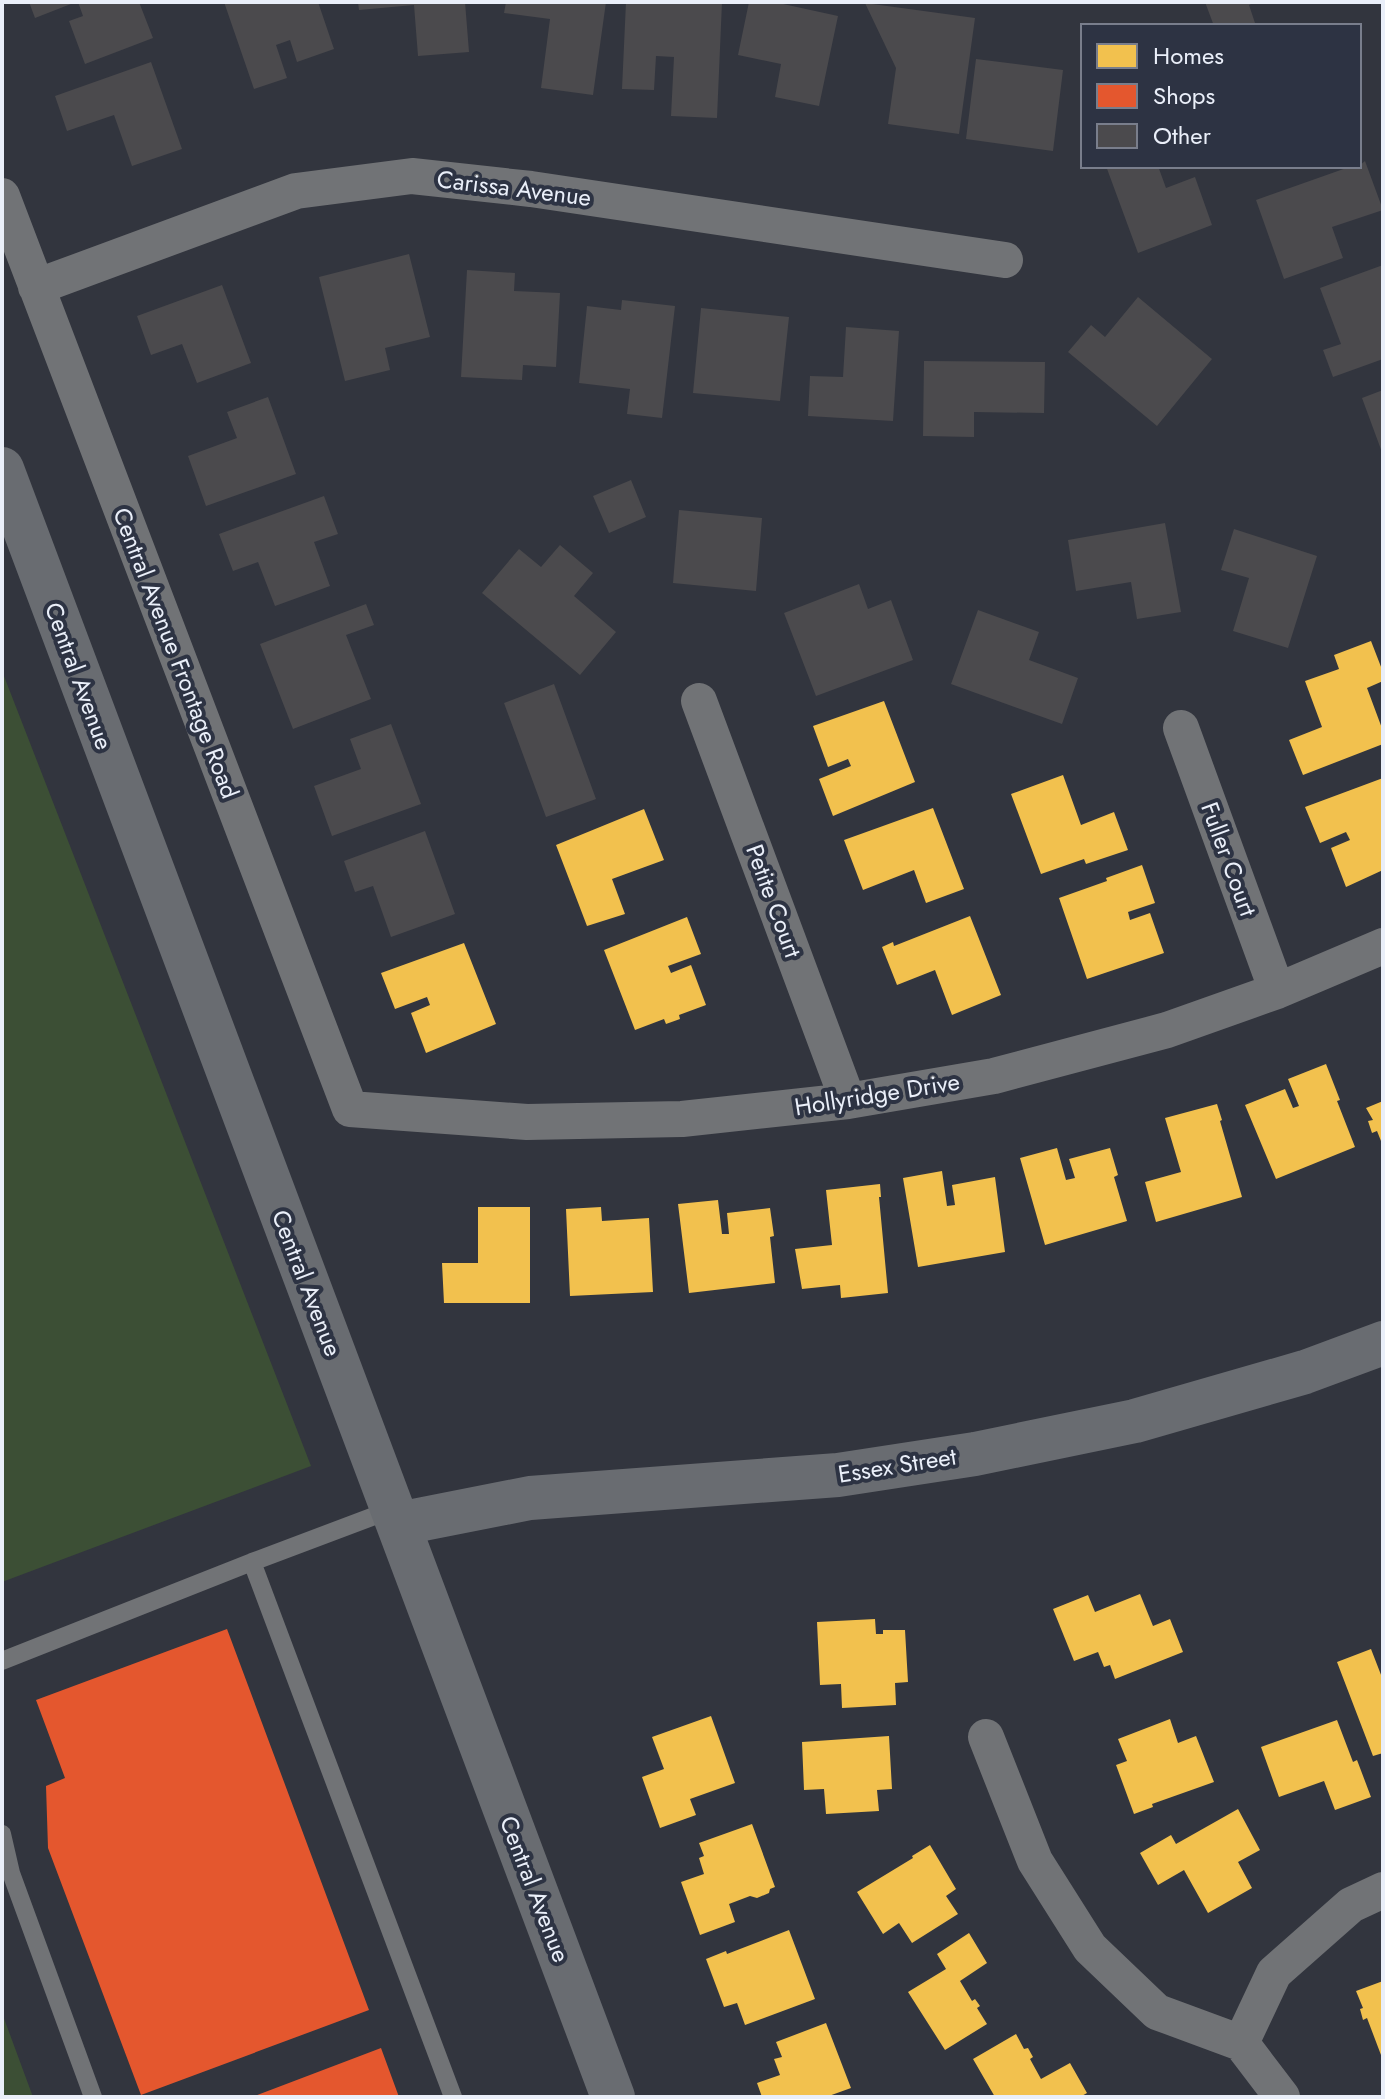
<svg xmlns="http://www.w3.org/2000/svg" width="1385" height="2099" font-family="Jost,sans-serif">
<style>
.green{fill:#3c4f35}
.homes{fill:#f2c14e}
.shops{fill:#e4572e}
.building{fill:#4b4a4d}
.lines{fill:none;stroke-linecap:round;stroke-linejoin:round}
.lane{stroke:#717376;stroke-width:18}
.street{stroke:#717376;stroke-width:36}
.secondary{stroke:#696c71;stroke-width:44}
.labels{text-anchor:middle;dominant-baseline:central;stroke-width:8;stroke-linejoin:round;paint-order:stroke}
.street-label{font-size:24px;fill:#eaeff9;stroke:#2d3343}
</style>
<rect width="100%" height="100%" fill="#32353e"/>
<!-- green -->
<path class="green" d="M2,671L311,1466L2,1582Z
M2,2013L33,2097H2Z"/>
<!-- homes -->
<path class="homes" d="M1371,641L1383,672V681L1367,688L1383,731V744L1303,775L1289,740L1322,727L1305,681L1339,669L1334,655Z
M884,701L915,782L833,816L819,779L851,766L848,759L828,767L813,726Z
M1063,775L1081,825L1114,812L1128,850L1086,864L1084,859L1041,874L1011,794Z
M1383,778V870L1346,887L1331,848L1350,840L1346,832L1320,843L1305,807Z
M933,808L964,889L926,903L914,870L863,890L844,840Z
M644,809L664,860L612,879L625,914L587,926L556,845Z
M1142,865L1155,903L1128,912L1130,920L1150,913L1164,953L1087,979L1059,898L1107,881L1106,878Z
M970,916L1001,995L952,1015L935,970L897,985L882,947L893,942L894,946Z
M687,917L701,954L668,966L671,973L691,965L706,1005L679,1015L680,1019L666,1024L664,1019L635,1030L604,950Z
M464,943L496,1024L426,1053L411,1013L430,1005L427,997L395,1009L381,973Z
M1326,1064L1340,1100L1337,1101L1355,1147L1276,1179L1245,1105L1285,1089L1293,1108L1299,1106L1288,1079Z
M1383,1101V1146L1377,1131L1372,1133L1368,1121L1373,1120L1366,1108Z
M1217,1104L1222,1120L1220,1121L1242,1197L1156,1222L1145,1182L1181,1172L1165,1118Z
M1057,1148L1066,1180L1075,1178L1069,1159L1110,1148L1118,1175L1114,1177L1127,1221L1045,1245L1020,1158Z
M942,1171L947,1206L955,1205L952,1185L995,1177L1005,1252L918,1267L903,1178Z
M880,1184L881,1197H879L888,1293L841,1298L840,1285L802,1289L795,1249L832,1245L826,1190Z
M718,1200L722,1234H729L727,1213L770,1208L774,1236L770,1237L775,1283L689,1293L678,1204Z
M478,1207H530V1303H444L442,1263H478Z
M601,1207L602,1221L649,1218L653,1292L570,1296L566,1209Z
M1140,1594L1153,1626L1170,1619L1183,1652L1115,1679L1110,1665L1104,1667L1098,1652L1074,1661L1053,1609L1088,1595L1095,1612Z
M875,1619L876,1634H883V1630H905L908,1682L895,1683L896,1705L842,1708L841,1684L820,1685L817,1622Z
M1371,1649L1383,1680V1753L1373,1756L1337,1662Z
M711,1716L735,1783L690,1799L696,1815L660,1828L642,1777L664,1769L652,1737Z
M1170,1719L1178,1743L1196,1736L1214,1782L1152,1804L1153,1807L1134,1814L1116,1765L1127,1761L1118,1739Z
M1337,1720L1353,1762L1357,1760L1371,1797L1335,1810L1324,1781L1279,1797L1261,1747Z
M889,1736L892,1789L877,1790L879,1811L826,1814L824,1789L804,1790L802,1742Z
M1238,1809L1260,1850L1238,1862L1252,1888L1208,1913L1184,1870L1158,1885L1140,1853L1171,1835L1176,1844Z
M752,1824L775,1887L770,1889L769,1893L757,1898L750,1896L729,1904L735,1922L700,1935L681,1882L704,1874L699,1858L704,1856L699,1843Z
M930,1845L956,1889L946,1896L958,1914L912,1943L899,1923L883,1934L857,1892L913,1858L912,1856Z
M789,1930L815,1999L745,2025L737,2003L724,2007L706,1959L726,1951L727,1954Z
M969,1933L987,1963L960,1981L972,2001L975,1999L980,2006L977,2008L987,2024L945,2050L908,1992L946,1969L937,1954Z
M1383,1981V2054L1381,2055L1367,2018L1363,2020L1360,2009L1363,2008L1356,1991Z
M826,2023L851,2088L826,2097H762L757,2083L780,2075L774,2059L782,2057L776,2042Z
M1016,2034L1024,2049L1028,2048L1033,2057L1030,2059L1041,2079L1070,2063L1087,2093L1080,2097H995L973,2059Z"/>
<!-- shops -->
<path class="shops" d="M227,1629L369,2010L141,2095L48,1848L46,1786L65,1778L36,1700Z
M381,2048L399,2097H252Z"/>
<!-- building -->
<path class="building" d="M29,2H76L35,18Z
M78,2H139L153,38L85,64L69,21L83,16Z
M224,2H318L334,49L297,62L290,40L276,45L287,78L254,89Z
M358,2H465L469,52L418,56L414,5L359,10Z
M506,2H606L593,95L541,88L550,19L504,13Z
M626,2H722L717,118L671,116L674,57L656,56L654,90L622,89Z
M749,2H774L838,16L819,106L775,97L781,64L738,55Z
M1205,2H1255L1249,5L1256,26H1214Z
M865,3L975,18L959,134L888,124L896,68Z
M976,59L1063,70L1053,151L966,139Z
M151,62L182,149L132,166L114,115L67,131L55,96Z
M1365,161L1383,210L1332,227L1343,258L1284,279L1256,200L1352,166H1359Z
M1106,166H1158L1166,188L1195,177L1212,225L1138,253Z
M409,254L430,337L385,348L390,370L345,381L319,277Z
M1383,265V359L1333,377L1323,350L1341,344L1320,288Z
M467,270L515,273L514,291L560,293L556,367L523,365L522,380L461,377Z
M222,285L251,363L197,383L182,344L151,355L137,316Z
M1138,297L1212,359L1157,426L1068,352L1091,325L1105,337Z
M622,300L675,306L662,418L627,414L630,389L579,383L587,306L621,310Z
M701,308L789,317L780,401L693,393Z
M846,327L899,331L893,421L808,416L810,376L843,377Z
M924,361L1045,362L1044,413L974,412V437L923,436Z
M1383,390V455L1362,398Z
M268,397L296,474L206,506L188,456L237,438L227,412Z
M631,480L646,517L609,533L593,496Z
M324,496L338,534L314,542L330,586L275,606L258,562L233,571L219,534Z
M679,510L762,518L756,591L673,583Z
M1165,523L1181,612L1137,619L1131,582L1076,591L1068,540Z
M1234,529L1317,556L1288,648L1233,631L1249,578L1221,570Z
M560,545L593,573L574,596L616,632L580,675L482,593L519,549L541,567Z
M859,584L868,609L891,600L913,660L816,696L784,613Z
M366,604L374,625L346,635L371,699L293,729L260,644Z
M978,610L1039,632L1029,660L1078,678L1062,724L951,684Z
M554,684L596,799L546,817L504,703Z
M391,724L421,804L332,836L314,786L361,769L350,739Z
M425,831L455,914L391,937L373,886L355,892L344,861Z"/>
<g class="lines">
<!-- lane -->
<path class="lane" d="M252,1562L393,1509
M2,1661L252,1562L453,2097
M2,1834L11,1873L93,2097"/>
<!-- street -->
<path class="street" d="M2,196L350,1109L527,1122L682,1119L848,1101L994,1076L1167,1030L1277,991L1383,946
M36,287L296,191L412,176L531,189L1005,260
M699,701L848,1101
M1181,728L1277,991
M986,1737L1035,1861L1090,1948L1157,2012L1241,2043L1282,2097
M1241,2043L1274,1973L1351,1905L1383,1890"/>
<!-- secondary -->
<path class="secondary" d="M2,469L613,2097
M398,1524L530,1498L838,1475L975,1454L1135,1421L1305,1372L1383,1343"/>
</g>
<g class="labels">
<!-- street labels -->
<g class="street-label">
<text transform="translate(514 188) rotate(7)">Carissa Avenue</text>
<text transform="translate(176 653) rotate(69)">Central Avenue Frontage Road</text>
<text transform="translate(79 676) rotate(70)">Central Avenue</text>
<text transform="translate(1229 859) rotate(70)">Fuller Court</text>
<text transform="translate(774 901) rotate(70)">Petite Court</text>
<text transform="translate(877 1094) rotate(-9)">Hollyridge Drive</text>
<text transform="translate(307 1283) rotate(69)">Central Avenue</text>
<text transform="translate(897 1465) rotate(-9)">Essex Street</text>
<text transform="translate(535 1889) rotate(69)">Central Avenue</text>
</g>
</g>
<!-- border -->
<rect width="1385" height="2099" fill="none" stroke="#eaeff9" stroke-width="8"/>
<!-- legend -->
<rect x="1081" y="24" width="280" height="144" fill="#2d3343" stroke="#797e8c" stroke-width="2"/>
<rect x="1097" y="44" width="40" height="24" fill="#f2c14e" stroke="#797e8c" stroke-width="2"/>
<text x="1153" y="64" font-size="24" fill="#eaeff9">Homes</text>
<rect x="1097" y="84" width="40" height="24" fill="#e4572e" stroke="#797e8c" stroke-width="2"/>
<text x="1153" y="104" font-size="24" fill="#eaeff9">Shops</text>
<rect x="1097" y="124" width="40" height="24" fill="#4b4a4d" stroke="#797e8c" stroke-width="2"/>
<text x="1153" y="144" font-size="24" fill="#eaeff9">Other</text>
</svg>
